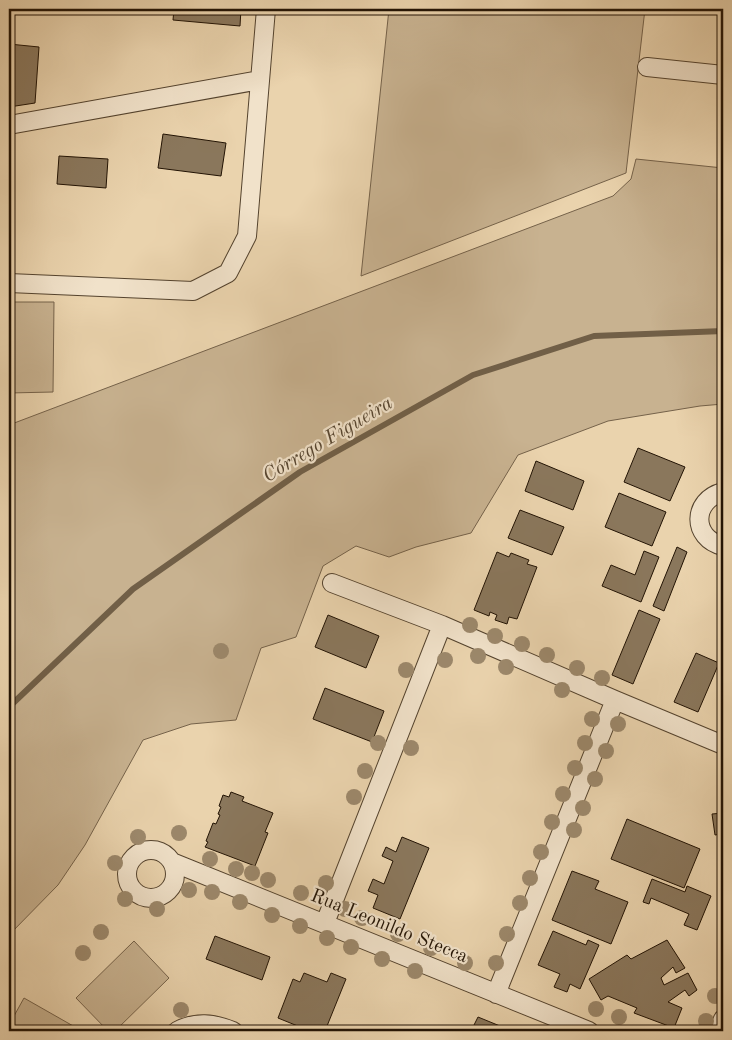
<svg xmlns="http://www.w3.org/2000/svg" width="732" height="1040" font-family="'Old Standard TT',serif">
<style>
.green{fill:#c8b290;stroke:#75624a}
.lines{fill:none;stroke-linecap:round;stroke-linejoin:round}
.stream{stroke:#715f47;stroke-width:6}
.building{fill:#8a775c;stroke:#221304}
.minor-casing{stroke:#54432e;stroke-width:20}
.minor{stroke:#f1e2ca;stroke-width:18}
.tree{fill:#9c886b}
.labels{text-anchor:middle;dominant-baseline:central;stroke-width:4.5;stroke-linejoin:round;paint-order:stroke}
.street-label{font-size:19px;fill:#221304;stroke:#f1e2ca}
.water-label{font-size:20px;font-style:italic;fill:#574631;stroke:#f1e2ca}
</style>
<rect width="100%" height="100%" fill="#ead3ad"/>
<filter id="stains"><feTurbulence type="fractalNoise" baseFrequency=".004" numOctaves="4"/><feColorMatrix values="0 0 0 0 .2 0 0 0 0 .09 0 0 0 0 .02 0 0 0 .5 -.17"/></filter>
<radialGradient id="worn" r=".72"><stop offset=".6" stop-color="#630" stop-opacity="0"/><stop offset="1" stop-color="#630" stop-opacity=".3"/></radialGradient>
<!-- green -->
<path class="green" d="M389,9H645L626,173L361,276Z
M636,159L723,168V404L700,406L608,421L518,455L471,533L416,547L389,557L356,546L323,566L296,637L261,648L236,720L191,724L143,740L85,845L58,885L9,935V425L613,196L631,179Z
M9,302H54L53,392L9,393Z
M134,941L169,978L115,1031H108L76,998Z
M24,998L82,1031H9V1025Z"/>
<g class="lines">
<!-- stream -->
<path class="stream" d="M9,707L133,589L300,472L473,375L594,336L723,331"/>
</g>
<!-- building -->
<path class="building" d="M174,9H241L240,26L173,20Z
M9,44L39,47L35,103L9,107Z
M163,134L226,143L221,176L158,168Z
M59,156L108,159L106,188L57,184Z
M638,448L685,467L670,501L624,482Z
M536,461L584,481L573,510L525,491Z
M619,493L666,512L652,546L605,527Z
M520,510L564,527L552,555L508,538Z
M677,547L687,552L664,611L653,606Z
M644,551L659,557L641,602L602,586L611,565L635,575Z
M497,552L509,557L511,553L529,560L527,564L537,567L517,619L509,617L507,624L495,620L497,615L490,612L489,616L474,610Z
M639,610L660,619L633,684L612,675Z
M328,615L379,636L366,668L315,647Z
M696,653L719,663L698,712L674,702Z
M325,688L384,711L372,742L313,719Z
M231,792L244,797L242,801L273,813L265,832L268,833L255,866L205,847L208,842L206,841L213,823L216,824L220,815L218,814L221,807L219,806L223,795L229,797Z
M723,813V842L722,843L721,834L715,835L712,814Z
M627,819L700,849L684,888L611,859Z
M402,837L429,848L400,919L373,908L378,895L368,891L373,879L384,884L393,861L382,856L386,847L396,852Z
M572,871L599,881L595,889L628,902L611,944L552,920Z
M652,879L685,892L687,886L711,896L697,930L684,925L689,914L651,898L649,904L643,902Z
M553,931L586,945L588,940L599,945L580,989L570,984L567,992L554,987L560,974L538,965Z
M215,936L270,957L262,980L206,959Z
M667,940L685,968L676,973L673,967L661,978L664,985L688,973L697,990L689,996L685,990L668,1002L682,1008L674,1028L634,1013L637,1008L608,996L601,1000L589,979L627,955L631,959Z
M304,973L327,982L331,973L346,979L325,1031H310L278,1018L293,979L300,982Z
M478,1017L500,1026L497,1031H471Z"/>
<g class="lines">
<!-- minor casing -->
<g class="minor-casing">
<path id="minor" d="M647,67L723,75
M9,125L260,80
M9,283L193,291L228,273L247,236L266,9
M723,492C692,500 691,538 723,546
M332,583L442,625L615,700L723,745
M127 874a24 24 0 1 1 48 0a24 24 0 1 1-48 0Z
M172,862L589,1031
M325,923L442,625
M496,994L615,700
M177,1031C196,1021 213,1023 233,1031
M718,1031L723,1019"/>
</g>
<!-- minor -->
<use href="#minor" class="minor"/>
</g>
<!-- trees -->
<g class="tree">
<circle cx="470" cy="625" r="8"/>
<circle cx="495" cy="636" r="8"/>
<circle cx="522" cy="644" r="8"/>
<circle cx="221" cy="651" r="8"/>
<circle cx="547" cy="655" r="8"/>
<circle cx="478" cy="656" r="8"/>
<circle cx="445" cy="660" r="8"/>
<circle cx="506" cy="667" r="8"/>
<circle cx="577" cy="668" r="8"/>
<circle cx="406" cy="670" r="8"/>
<circle cx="602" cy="678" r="8"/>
<circle cx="562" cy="690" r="8"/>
<circle cx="592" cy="719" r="8"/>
<circle cx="618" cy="724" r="8"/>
<circle cx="378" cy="743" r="8"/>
<circle cx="585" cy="743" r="8"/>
<circle cx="411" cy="748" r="8"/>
<circle cx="606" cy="751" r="8"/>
<circle cx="575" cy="768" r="8"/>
<circle cx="365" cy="771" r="8"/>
<circle cx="595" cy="779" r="8"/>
<circle cx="563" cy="794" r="8"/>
<circle cx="354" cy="797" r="8"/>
<circle cx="583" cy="808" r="8"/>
<circle cx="552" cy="822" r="8"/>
<circle cx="574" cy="830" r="8"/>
<circle cx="179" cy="833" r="8"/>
<circle cx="138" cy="837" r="8"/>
<circle cx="541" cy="852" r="8"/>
<circle cx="210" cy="859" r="8"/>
<circle cx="115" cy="863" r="8"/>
<circle cx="236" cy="869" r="8"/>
<circle cx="252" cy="873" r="8"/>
<circle cx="530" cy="878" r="8"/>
<circle cx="268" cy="880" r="8"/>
<circle cx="326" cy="883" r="8"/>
<circle cx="189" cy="890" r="8"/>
<circle cx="212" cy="892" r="8"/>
<circle cx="301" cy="893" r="8"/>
<circle cx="125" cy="899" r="8"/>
<circle cx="240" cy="902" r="8"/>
<circle cx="520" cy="903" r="8"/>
<circle cx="157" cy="909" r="8"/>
<circle cx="345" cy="909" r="8"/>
<circle cx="272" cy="915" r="8"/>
<circle cx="362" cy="918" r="8"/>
<circle cx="300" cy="926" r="8"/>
<circle cx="101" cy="932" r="8"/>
<circle cx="398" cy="934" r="8"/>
<circle cx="507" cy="934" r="8"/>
<circle cx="327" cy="938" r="8"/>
<circle cx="351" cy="947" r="8"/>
<circle cx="431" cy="948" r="8"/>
<circle cx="83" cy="953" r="8"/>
<circle cx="382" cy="959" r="8"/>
<circle cx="465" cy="963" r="8"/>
<circle cx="496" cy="963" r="8"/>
<circle cx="415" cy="971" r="8"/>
<circle cx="715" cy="996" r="8"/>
<circle cx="596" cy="1009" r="8"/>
<circle cx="181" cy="1010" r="8"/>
<circle cx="619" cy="1017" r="8"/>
<circle cx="706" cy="1021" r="8"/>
</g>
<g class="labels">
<!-- street labels -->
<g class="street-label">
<text transform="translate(389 927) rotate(22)">Rua Leonildo Stecca</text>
</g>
<!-- water labels -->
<g class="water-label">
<text transform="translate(328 440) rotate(-31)">Córrego Figueira</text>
</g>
</g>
<!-- margin -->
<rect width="732" height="1040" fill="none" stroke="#ead3ad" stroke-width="30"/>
<rect x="10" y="10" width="712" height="1020" fill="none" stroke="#221304" stroke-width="2.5"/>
<rect x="15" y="15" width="702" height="1010" fill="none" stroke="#221304"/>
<rect width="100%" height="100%" filter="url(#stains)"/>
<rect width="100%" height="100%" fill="url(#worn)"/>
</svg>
